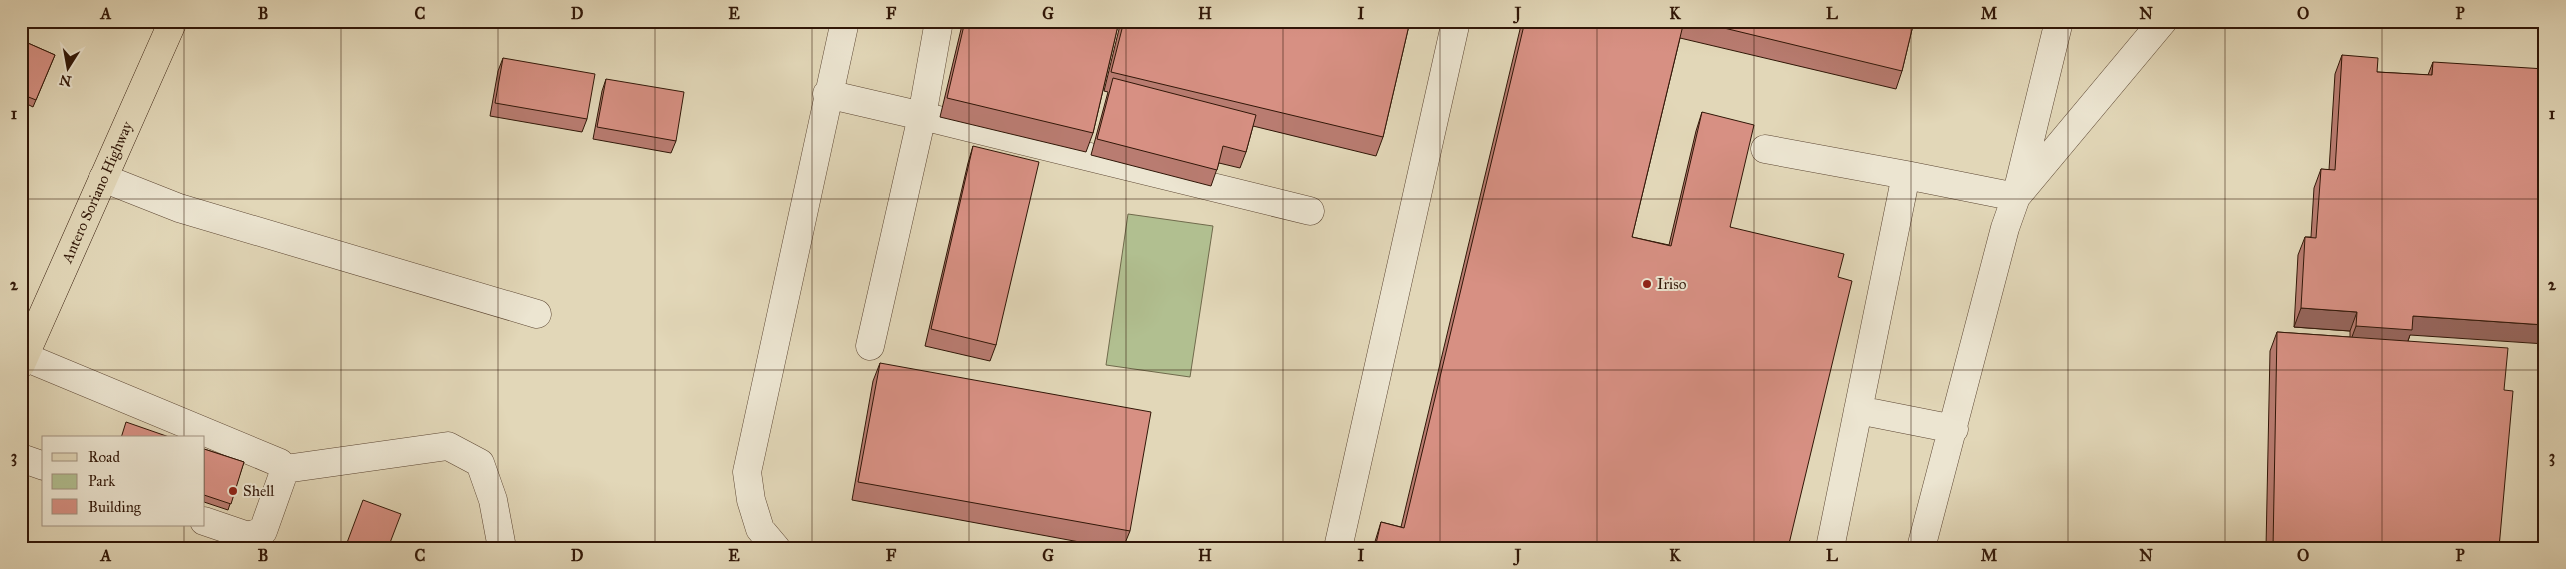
<svg xmlns="http://www.w3.org/2000/svg" width="2566" height="569" font-family="'IM FELL Great Primer',serif">
<style>
.green{fill:#b1bf90;stroke:#706a4c}
.lines{fill:none;stroke-linecap:round;stroke-linejoin:round}
.minor-casing{stroke:#5c4633;stroke-width:29}
.major-casing{stroke:#301607;stroke-width:29}
.minor{stroke:#ece5d1;stroke-width:28}
.major{stroke:#e2d7b8;stroke-width:28}
.wall{fill:#b97c71;stroke:#301607}
.shaded-wall{fill:#96655c;stroke:#301607}
.building{fill:#d79083;stroke:#301607}
.grid{fill:none;stroke:#301607;stroke-width:1;stroke-opacity:0.55}
.poi-dot{fill:#8f2418;stroke:#ece5d1;stroke-width:2}
.labels{text-anchor:middle;dominant-baseline:central;stroke-width:4;stroke-linejoin:round;paint-order:stroke}
.street-label{font-size:15px;fill:#301607;stroke:#ece5d1}
.poi-label{font-size:15px;fill:#301607;stroke:#ece5d1;text-anchor:start}
.neatline{fill:none;stroke:#301607;stroke-width:2}
.grid-label{font-size:16px;text-anchor:middle;font-weight:bold;fill:#301607}
</style>
<rect width="100%" height="100%" fill="#e2d7b8"/>
<filter id="stains"><feTurbulence type="fractalNoise" baseFrequency=".004" numOctaves="4"/><feColorMatrix values="0 0 0 0 .2 0 0 0 0 .09 0 0 0 0 .02 0 0 0 .5 -.17"/></filter>
<radialGradient id="worn" r=".72"><stop offset=".6" stop-color="#630" stop-opacity="0"/><stop offset="1" stop-color="#630" stop-opacity=".3"/></radialGradient>
<!-- green -->
<path class="green" d="M1128,214L1213,226L1190,377L1106,365Z"/>
<g class="lines">
<!-- minor casing -->
<g class="minor-casing">
<path id="minor" d="M939,21L922,116L1310,211
M827,94L922,116L870,346
M1765,149L1906,175
M103,178L179,208L537,314
M25,357L280,463L285,469L263,531L248,536L204,521
M1858,410L1954,429
M21,458L44,466
M285,469L448,446L480,463L493,500L502,548
M776,548L760,529L751,500L747,472L845,21
M1338,548L1456,21
M1830,548L1906,175L2016,197L2059,21
M1921,548L2005,228L2016,197L2163,21"/>
</g>
<!-- major casing -->
<g class="major-casing">
<g id="major">
<path id="s1" d="M21,364L173,21"/>
</g>
</g>
<!-- minor -->
<use href="#minor" class="minor"/>
<!-- major -->
<use href="#major" class="major"/>
</g>
<!-- wall -->
<path class="wall" d="M963,21H1119L1093,133L1086,152L940,117Z
M1121,21H1410L1383,137L1376,156L1253,126L1246,152L1240,168L1219,163L1211,186L1091,155L1108,92L1104,91Z
M1522,21H1914L1902,71L1896,89L1680,38L1632,237L1669,245L1696,131L1702,112L1730,227L1838,277L1788,548H1373L1381,522L1401,527Z
M21,40L55,55L33,107L21,101Z
M2342,55L2377,72L2428,75L2433,62L2410,335L2408,341L2504,390L2499,548H2266L2270,351L2277,332L2350,337V331L2294,327L2298,255L2305,237H2311L2314,188L2321,169L2329,170L2335,74Z
M503,58L587,119L582,132L490,116L498,71Z
M606,79L676,141L671,153L593,139L602,91Z
M973,146L996,345L990,361L925,346L968,163Z
M880,363L1130,531L1123,548H1112L852,500L873,381Z
M204,449L244,462L228,510L204,502Z"/>
<!-- shaded-wall -->
<path class="shaded-wall" d="M2301,308L2357,312L2350,331L2294,327Z
M2413,316L2545,325V344L2410,335L2405,349L2349,345L2356,326Z"/>
<!-- building -->
<path class="building" d="M965,21H1119L1093,133L947,98Z
M1124,21H1410L1383,137L1111,72Z
M1525,21H1684L1632,237L1671,246L1702,112L1754,125L1730,227L1844,254L1838,277L1852,281L1788,548H1375L1381,522L1404,528Z
M1695,21H1914L1902,71Z
M21,40L55,55L36,100L21,94Z
M2342,55L2378,58L2377,72L2432,75L2433,62L2545,69V325L2413,316L2412,330L2356,326L2357,312L2301,308L2305,237L2316,238L2321,169L2335,170Z
M503,58L595,74L587,119L495,103Z
M1113,78L1256,115L1246,152L1223,146L1217,170L1097,139Z
M606,79L684,92L676,141L597,127Z
M973,146L1039,162L996,345L931,329Z
M2277,332L2508,348L2504,390L2513,391L2499,548H2273Z
M880,363L1151,412L1130,531L858,482Z
M126,422L172,438H121Z
M204,449L244,462L231,504L204,495Z
M363,500L401,514L388,548H345Z"/>
<!-- grid -->
<path class="grid" d="M184,21V438M341,21V548M498,21V548M655,21V548M812,21V548M969,21V548M1126,21V548M1283,21V548M1440,21V548M1597,21V548M1754,21V548M1911,21V548M2068,21V548M2225,21V548M2382,21V548M21,199H2545M21,370H2545M184,525V548"/>
<!-- markers -->
<g class="poi-dot">
<circle cx="1647" cy="284" r="5"/>
<circle cx="233" cy="491" r="5"/>
</g>
<g class="labels">
<!-- street labels -->
<g class="street-label">
<text stroke="none"><textPath href="#s1" startOffset="188">Antero Soriano Highway</textPath></text>
</g>
<!-- poi labels -->
<g class="poi-label">
<text x="1657" y="284">Iriso</text>
<text x="243" y="491">Shell</text>
</g>
</g>
<!-- margin -->
<rect width="2566" height="569" fill="none" stroke="#e2d7b8" stroke-width="55"/>
<!-- legend -->
<rect x="42" y="436" width="162" height="90" fill="#ece5d1" stroke="#a19280"/>
<rect x="52" y="453" width="25" height="8" fill="#e2d7b8" stroke="#a19280"/>
<text x="88" y="462" font-size="15" fill="#301607">Road</text>
<rect x="52" y="474" width="25" height="15" fill="#b1bf90" stroke="#a19280"/>
<text x="88" y="486" font-size="15" fill="#301607">Park</text>
<rect x="52" y="499" width="25" height="15" fill="#d79083" stroke="#a19280"/>
<text x="88" y="512" font-size="15" fill="#301607">Building</text>
<!-- north arrow -->
<g transform="translate(68 68) rotate(191)" stroke="#ece5d1" stroke-width="4" paint-order="stroke">
<path d="M0-4L9 19L0 12L-9 19Z" fill="#301607"/>
<text y="-8" font-size="14" font-weight="bold" text-anchor="middle" fill="#301607">N</text>
</g>
<rect x="28" y="28" width="2510" height="514" class="neatline"/>
<g class="grid-label">
<text x="106" y="19">A</text>
<text x="263" y="19">B</text>
<text x="420" y="19">C</text>
<text x="577" y="19">D</text>
<text x="734" y="19">E</text>
<text x="891" y="19">F</text>
<text x="1048" y="19">G</text>
<text x="1205" y="19">H</text>
<text x="1361" y="19">I</text>
<text x="1518" y="19">J</text>
<text x="1675" y="19">K</text>
<text x="1832" y="19">L</text>
<text x="1989" y="19">M</text>
<text x="2146" y="19">N</text>
<text x="2303" y="19">O</text>
<text x="2460" y="19">P</text>
<text x="14" y="119">1</text>
<text x="2552" y="119">1</text>
<text x="14" y="290">2</text>
<text x="2552" y="290">2</text>
<text x="14" y="462">3</text>
<text x="2552" y="462">3</text>
<text x="106" y="561">A</text>
<text x="263" y="561">B</text>
<text x="420" y="561">C</text>
<text x="577" y="561">D</text>
<text x="734" y="561">E</text>
<text x="891" y="561">F</text>
<text x="1048" y="561">G</text>
<text x="1205" y="561">H</text>
<text x="1361" y="561">I</text>
<text x="1518" y="561">J</text>
<text x="1675" y="561">K</text>
<text x="1832" y="561">L</text>
<text x="1989" y="561">M</text>
<text x="2146" y="561">N</text>
<text x="2303" y="561">O</text>
<text x="2460" y="561">P</text>
</g>
<rect width="100%" height="100%" filter="url(#stains)"/>
<rect width="100%" height="100%" fill="url(#worn)"/>
</svg>
